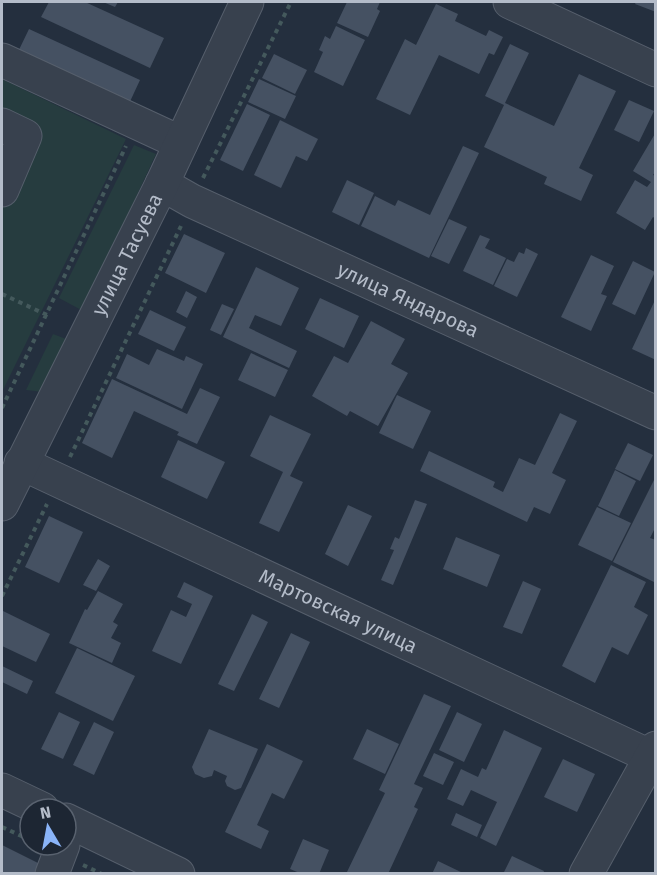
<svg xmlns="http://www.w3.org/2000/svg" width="657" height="875" font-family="'Fira Sans',sans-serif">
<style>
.green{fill:#263c3f}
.building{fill:#455162}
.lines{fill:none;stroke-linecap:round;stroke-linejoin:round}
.minor-casing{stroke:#565f6c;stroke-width:35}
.path{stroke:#44595c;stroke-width:4;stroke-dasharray:4.5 4.5;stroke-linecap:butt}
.minor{stroke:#38414e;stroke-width:33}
.labels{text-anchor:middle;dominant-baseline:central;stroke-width:4.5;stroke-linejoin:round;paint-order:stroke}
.street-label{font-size:20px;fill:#b4bcc9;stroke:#1d2633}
</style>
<rect width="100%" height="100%" fill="#242f3e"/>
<!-- green -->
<path class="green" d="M2,79L126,139L2,392Z
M134,145L156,154L83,311L59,298Z
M53,334L69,340L43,392L26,390Z"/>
<!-- building -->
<path class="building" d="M49,2H85L164,38L150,68L41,17Z
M103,2H118L115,7Z
M347,2H380L377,9L380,11L368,37L337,23Z
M636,2H656V12L635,4Z
M436,4L458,14L455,21L486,36L489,30L503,37L494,55L489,53L479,74L439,55L410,115L376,99L405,39L416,45Z
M336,26L365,40L343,86L314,72L323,52L319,50L325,36L330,39Z
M29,29L140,80L127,108L16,56Z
M510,44L529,53L505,103L554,126L579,74L616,91L579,168L593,175L581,201L544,184L547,177L484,147L504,105L485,96Z
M274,54L307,70L295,94L262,78Z
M259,79L296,96L285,119L248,102Z
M629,100L654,111L639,142L614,130Z
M247,104L270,115L243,171L220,160Z
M280,120L318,139L307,161L296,156L281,188L254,175Z
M656,132V171L653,175L656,176V219L653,217L645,230L616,213L635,180L647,187L651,182L633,171Z
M463,146L479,153L429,258L361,226L375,196L395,206L398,200L430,215Z
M347,180L374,193L359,225L332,212Z
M449,219L467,227L449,264L431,256Z
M184,234L225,253L206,293L165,273Z
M480,235L490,239L485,248L506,258L493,285L463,271Z
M526,248L538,254L517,297L494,286L507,259L514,262L519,252L524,254Z
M591,255L614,266L601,294L607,296L591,331L561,317Z
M633,261L655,272L635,315L612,304Z
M256,267L299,288L281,326L255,315L249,328L297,351L289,368L223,337Z
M186,291L197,297L187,318L176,312Z
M320,298L359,316L344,348L305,329Z
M656,298V360L632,349Z
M222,304L234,309L221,335L210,330Z
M150,310L186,327L174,351L138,334Z
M371,321L405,339L391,364L408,373L378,426L350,411L347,416L312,396L334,356L348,363Z
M157,349L184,361L186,356L203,364L182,409L116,378L127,354L149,365Z
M251,353L288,370L275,397L238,380Z
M112,379L187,414L200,388L220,397L197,444L177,435L179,432L134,411L112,458L82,443Z
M397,395L431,411L413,449L379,433Z
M560,413L577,421L552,473L566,480L550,514L534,507L527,522L420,471L429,451L495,482L493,487L503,492L519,458L535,465Z
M270,415L311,434L290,476L303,482L279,532L259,523L283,472L250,456Z
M178,440L225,462L207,499L161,477Z
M628,443L653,455L640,481L615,469Z
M615,470L636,481L619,516L598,506Z
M656,476V526L650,538L656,540V583L613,562Z
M415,500L427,504L393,585L381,580L394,550L390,549L395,537L399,539Z
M348,505L372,516L348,566L325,554Z
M597,507L631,523L612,561L578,545Z
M49,516L83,532L59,583L25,567Z
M456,537L500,555L487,587L443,569Z
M98,559L110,566L96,591L83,585Z
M611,565L646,582L634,607L648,615L628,655L612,647L595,683L562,666Z
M523,581L541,589L522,634L503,627Z
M184,582L213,596L181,664L152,651L171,610L186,617L192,604L177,597Z
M98,591L123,604L113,622L118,625L111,638L121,643L112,663L69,643L85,609L87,610Z
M3,611L50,634L36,662L2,646Z
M252,614L268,622L234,691L218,684Z
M291,633L310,642L279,708L259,699Z
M77,648L135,676L113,721L55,693Z
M2,666L33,681L27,694L2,682Z
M424,694L451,706L414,784L423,788L414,807L418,809L388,874H346L385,793L379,790Z
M59,712L80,722L63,759L41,749Z
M457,712L482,724L464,762L439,750Z
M94,722L114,732L94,775L73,765Z
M209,729L258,749L241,788L235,790L227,786L225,781L227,776L214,770L212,776L204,778L195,774L192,767Z
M367,729L399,744L385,774L353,759Z
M504,730L542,748L496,846L480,838L497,802L471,790L463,806L447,799L461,769L478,777L482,768L486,770Z
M267,744L303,761L284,799L272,793L257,825L269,831L261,849L225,832Z
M434,753L454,762L443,785L423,776Z
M563,759L595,774L577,812L544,797Z
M456,813L482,825L477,837L451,825Z
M303,839L329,850L319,874H302L290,869Z
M2,845L40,864L35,874H2Z
M512,856L544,871L543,874H503Z
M438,861L465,874H432Z"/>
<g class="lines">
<!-- minor casing -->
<g class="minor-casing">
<g id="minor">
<path d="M510,2L656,70"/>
<path d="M2,60L181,143"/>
<path d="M2,125L25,136L2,190"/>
<path id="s1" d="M162,184L192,201L656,413"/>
<path id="s2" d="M21,463L656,759"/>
<path id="s3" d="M2,504L162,184L247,2"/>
<path d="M2,790L42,809"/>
<path d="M66,820L178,874"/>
<path d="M52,874L63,845"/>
<path d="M586,874L656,748"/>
</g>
</g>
<!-- path -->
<path class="path" d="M203,178L291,2
M2,294L47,315
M2,408L126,146
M70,457L181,226
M2,596L47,504
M2,827L30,840
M83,865L102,874"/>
<!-- minor -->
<use href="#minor" class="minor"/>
</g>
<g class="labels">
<!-- street labels -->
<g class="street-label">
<text stroke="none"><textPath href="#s3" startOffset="279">улица Тасуева</textPath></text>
<text stroke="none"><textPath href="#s1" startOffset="272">улица Яндарова</textPath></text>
<text stroke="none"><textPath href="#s2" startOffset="350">Мартовская улица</textPath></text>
</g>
</g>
<!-- border -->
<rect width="657" height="875" fill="none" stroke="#b4bcc9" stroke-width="6"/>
<!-- north arrow -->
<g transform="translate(48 827) rotate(350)"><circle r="28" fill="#1d2633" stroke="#59626f" stroke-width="1.5"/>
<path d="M0-4.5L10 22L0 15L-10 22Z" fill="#8ab4f8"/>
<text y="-9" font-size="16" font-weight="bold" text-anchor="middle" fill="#b4bcc9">N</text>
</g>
</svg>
